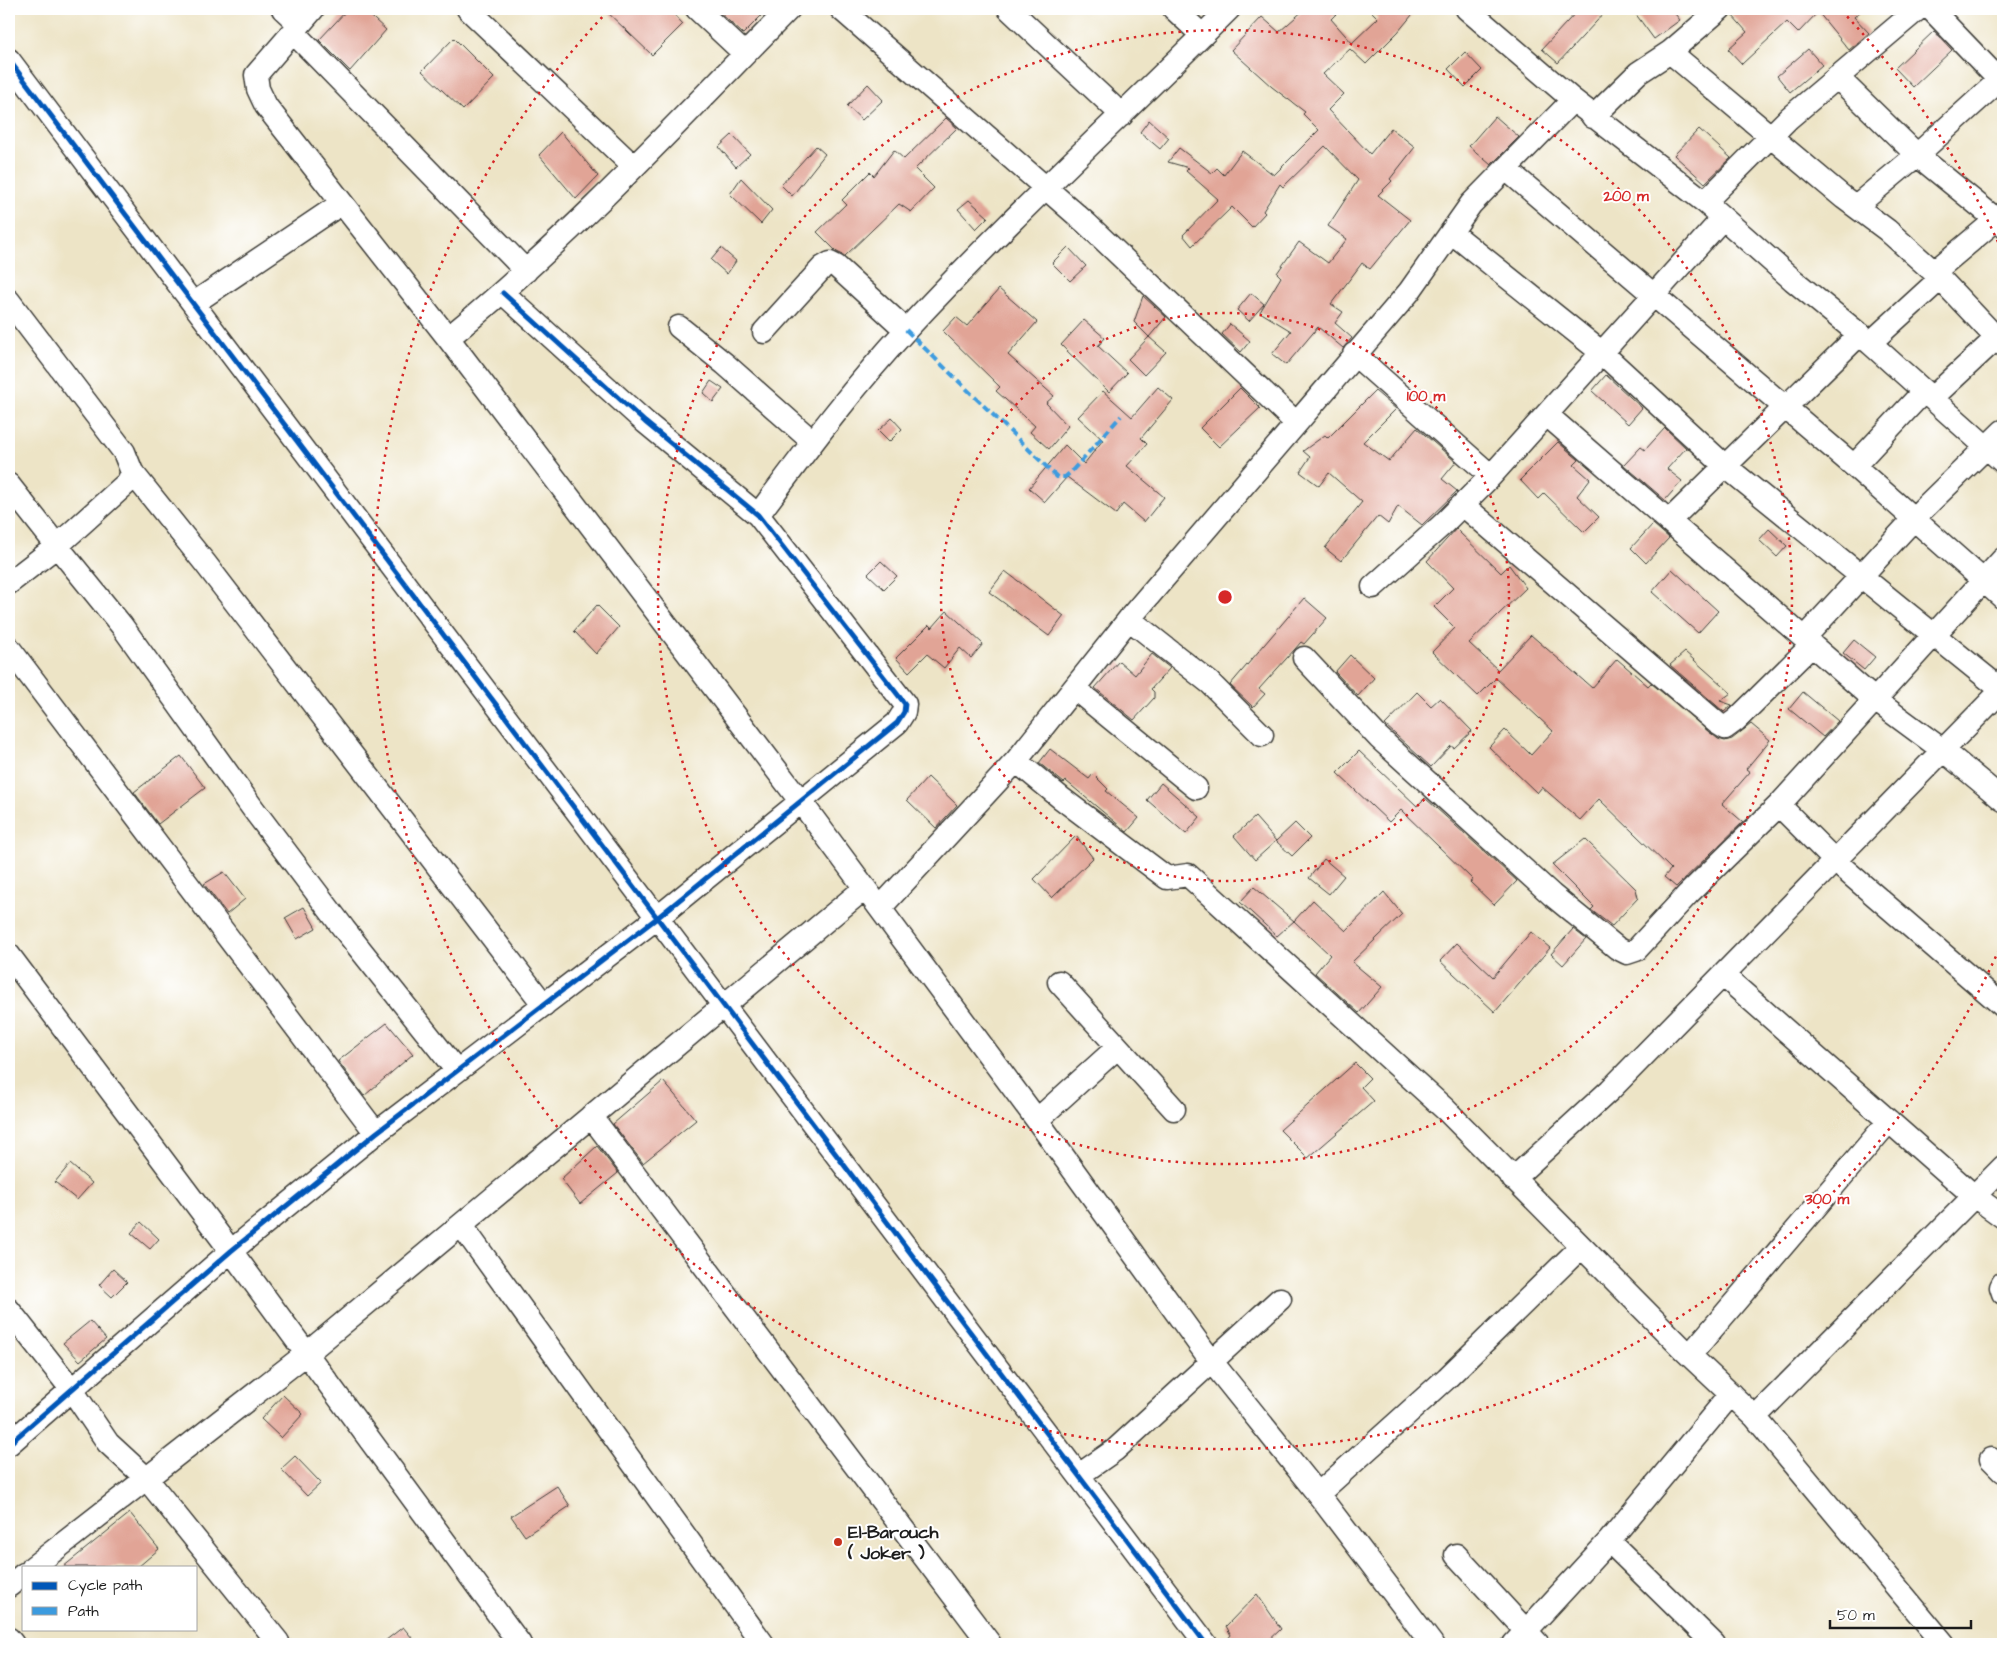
<svg xmlns="http://www.w3.org/2000/svg" width="2012" height="1653" font-family="'Architects Daughter',sans-serif">
<style>
.building{fill:#e1a496}
.lines{fill:none;stroke-linecap:round;stroke-linejoin:round}
.street-casing{stroke:#3b3a36;stroke-width:25}
.street{stroke:#fff;stroke-width:22}
.quiet{stroke:#3c9bdf;stroke-width:4;stroke-dasharray:8 4;stroke-linecap:butt}
.cycleway-casing{stroke:#fff;stroke-width:8}
.cycleway{stroke:#0057b8;stroke-width:5}
.ring{fill:none;stroke:#d62828;stroke-width:2.5;stroke-dasharray:2.5 5}
.poi-dot{fill:#c8321e;stroke:#fff;stroke-width:2}
.labels{text-anchor:middle;dominant-baseline:central;stroke-width:4;stroke-linejoin:round;paint-order:stroke}
.poi-label{font-size:18px;font-weight:bold;fill:#1c1c1c;stroke:#fff;text-anchor:start}
.centre{fill:#d62828;stroke:#fff;stroke-width:2.5}
.ring-label{font-size:15px;text-anchor:middle;font-weight:bold;fill:#d62828;stroke:#fff;stroke-width:4;stroke-linejoin:round;paint-order:stroke}
</style>
<rect width="100%" height="100%" fill="#fff"/>
<filter id="ink" filterUnits="userSpaceOnUse"><feTurbulence type="fractalNoise" baseFrequency=".02" numOctaves="2"/><feDisplacementMap in="SourceGraphic" scale="10" xChannelSelector="R" yChannelSelector="G"/><feConvolveMatrix kernelMatrix="1 2 1 2 8 2 1 2 1" color-interpolation-filters="sRGB"/></filter>
<filter id="wash" filterUnits="userSpaceOnUse"><feTurbulence type="fractalNoise" baseFrequency=".0096" numOctaves="4" result="noise"/><feDisplacementMap in="SourceGraphic" scale="20" xChannelSelector="R" yChannelSelector="G"/><feGaussianBlur stdDeviation="1.12" result="paint"/><feColorMatrix in="noise" values="0 0 0 0 0 0 0 0 0 0 0 0 0 0 0 0 0 1.4 0 .05"/><feComposite in="paint" operator="in"/></filter>
<g filter="url(#wash)">
<rect width="100%" height="100%" fill="#ede4c6"/>
<g id="blocks">
<!-- building -->
<path class="building" d="M348,9H363L386,30L350,71L319,40Z
M604,9H669L683,24L652,55Z
M716,9H768L743,34Z
M1305,9H1341L1331,19L1352,43L1378,18L1369,9H1417L1398,32L1366,64L1350,49L1323,74L1344,94L1328,110L1370,154L1391,128L1415,147L1390,179L1392,181L1378,195L1410,220L1370,269L1362,263L1331,304L1343,312L1335,323L1352,338L1343,348L1318,327L1286,365L1272,354L1291,331L1260,312L1281,277L1277,273L1299,242L1328,263L1347,239L1328,226L1358,180L1325,146L1283,187L1280,184L1263,211L1265,213L1252,227L1232,207L1192,246L1183,235L1218,199L1186,171L1189,168L1168,162L1179,148L1212,173L1217,168L1224,175L1242,151L1274,175L1319,130L1303,114L1305,112L1272,87L1231,50L1262,17L1279,32Z
M1579,9H1608L1558,63L1542,49Z
M1632,9H1671L1680,20L1654,39Z
M1733,9H1863L1854,17L1869,33L1849,50L1818,12L1798,33L1787,22L1742,64L1728,49L1747,32L1732,15Z
M1934,31L1952,50L1913,87L1895,68Z
M454,38L494,78L463,110L422,71Z
M1808,49L1822,65L1790,92L1777,76Z
M1465,52L1482,70L1465,87L1448,69Z
M868,84L883,100L862,120L847,106Z
M1495,116L1519,137L1491,165L1469,146Z
M946,118L957,128L915,169L934,188L911,212L899,204L845,256L837,252L817,232L846,204L842,200L870,172L874,176L894,150L904,159Z
M1149,120L1169,138L1160,149L1140,132Z
M1699,129L1731,158L1705,183L1674,155Z
M561,132L598,176L576,199L539,155Z
M732,135L750,154L736,167L719,147Z
M816,146L825,154L792,196L781,185Z
M741,178L772,210L761,224L730,194Z
M969,200L988,217L976,229L958,209Z
M1068,247L1086,266L1070,281L1052,263Z
M721,248L736,261L727,274L711,260Z
M999,289L1037,322L1008,355L1054,396L1046,403L1068,426L1049,449L1030,432L1035,426L996,391L1000,387L943,331L956,317L967,326Z
M1251,293L1264,304L1249,321L1237,310Z
M1143,296L1166,317L1149,337L1134,322Z
M1084,320L1105,338L1098,346L1127,373L1109,392L1061,345Z
M1230,324L1250,341L1241,352L1222,334Z
M1149,337L1166,352L1144,375L1128,359Z
M1606,375L1642,408L1628,424L1592,391Z
M711,381L723,389L713,402L703,393Z
M1158,387L1173,400L1141,438L1147,444L1127,466L1164,497L1144,522L1123,504L1116,514L1067,477L1045,502L1029,488L1065,445L1084,464L1103,440L1078,417L1103,391L1132,417Z
M1240,388L1260,408L1219,447L1200,428Z
M1375,391L1396,409L1363,442L1389,461L1417,428L1456,462L1442,479L1457,491L1422,525L1398,506L1388,524L1378,516L1341,561L1325,548L1362,502L1329,473L1319,486L1300,472L1310,457L1303,451L1325,435L1328,438Z
M892,418L902,429L889,442L878,431Z
M1665,428L1686,448L1667,469L1682,481L1665,500L1624,465L1641,447L1645,450Z
M1558,442L1579,460L1574,465L1590,479L1577,496L1599,517L1584,532L1544,493L1538,499L1520,480Z
M1653,524L1669,538L1646,563L1631,548Z
M1456,529L1501,573L1509,565L1526,588L1469,643L1498,670L1531,635L1592,688L1617,659L1648,686L1651,683L1718,739L1725,741L1732,739L1751,724L1770,740L1746,769L1750,772L1722,804L1743,822L1676,887L1664,877L1671,869L1599,799L1580,820L1542,787L1537,793L1489,747L1505,730L1531,755L1553,731L1496,678L1478,696L1432,652L1455,628L1434,607L1453,588L1427,561Z
M1769,529L1787,546L1777,557L1759,540Z
M881,561L897,576L884,589L868,574Z
M1672,569L1718,611L1698,633L1652,592Z
M1005,571L1064,616L1049,636L989,592Z
M1304,598L1327,618L1304,644L1301,642L1295,649L1259,689L1265,694L1253,707L1230,685Z
M597,605L619,627L596,654L574,631Z
M947,611L983,644L971,658L960,648L944,668L927,654L909,672L896,658L929,625L932,628Z
M1854,640L1875,657L1864,670L1843,653Z
M1685,652L1731,693L1720,701L1732,705L1724,712L1670,665Z
M1152,654L1170,668L1151,689L1154,692V698L1134,720L1095,688L1119,661L1135,675Z
M1350,655L1374,678L1358,696L1335,672Z
M1417,692L1431,706L1440,698L1472,731L1454,748L1451,746L1431,767L1385,725Z
M1803,692L1838,721L1823,737L1789,709Z
M1050,749L1089,779L1093,774L1108,789L1106,791L1139,818L1127,832L1066,781L1064,783L1039,763Z
M1359,751L1417,806L1425,798L1517,881L1494,905L1470,882L1473,880L1401,810L1389,822L1337,773Z
M181,756L205,788L158,824L134,792Z
M928,777L957,805L936,828L907,800Z
M1161,783L1200,817L1186,834L1147,800Z
M1255,817L1276,841L1255,860L1234,836Z
M1295,823L1310,838L1292,856L1276,841Z
M1076,836L1093,858L1052,898L1034,879Z
M1585,839L1636,889L1638,898L1612,926L1591,910L1594,907L1552,865Z
M1324,859L1344,876L1329,894L1309,878Z
M224,872L245,899L227,914L204,884Z
M1254,887L1294,921L1277,936L1240,902Z
M1384,892L1402,914L1352,962L1382,987L1359,1013L1315,973L1330,955L1294,921L1313,900L1346,931Z
M304,907L316,928L297,939L285,918Z
M1573,929L1586,939L1563,965L1551,954Z
M1531,932L1550,948L1495,1012L1440,961L1457,943L1493,977Z
M387,1023L413,1054L364,1096L338,1061Z
M1355,1063L1370,1078L1361,1087L1374,1101L1308,1158L1280,1130Z
M663,1081L696,1120L643,1163L613,1124Z
M597,1146L618,1173L580,1204L561,1179Z
M70,1164L92,1183L77,1200L55,1182Z
M141,1222L159,1239L150,1249L131,1233Z
M113,1269L127,1282L112,1297L99,1285Z
M90,1321L106,1339L80,1361L63,1343Z
M283,1395L303,1414L281,1438L261,1419Z
M295,1456L321,1483L307,1496L281,1469Z
M557,1486L570,1506L525,1536L511,1516Z
M130,1513L159,1549L138,1567H63Z
M1257,1594L1281,1629L1265,1644H1224L1231,1635L1226,1626Z
M403,1627L417,1644H381Z"/>
</g>
</g>
<g filter="url(#ink)">
<use href="#blocks" fill-opacity="0" stroke="#3b3a36" stroke-width="1"/>
<g class="lines">
<!-- street casing -->
<g class="street-casing">
<path id="street" d="M283,9L299,24
M313,9L256,75L258,89L266,106L342,203
M468,9L634,167
M697,9L745,54
M841,9L1087,224L1295,422
M1009,9L1122,115
M1174,9L1202,35
M1467,9L1573,100L1705,202L1793,280L1870,343L2003,462
M1931,9L2003,84
M293,32L526,271
M1670,52L1844,198L1887,230L1934,272L2003,345
M9,60L1206,1644
M1837,77L1917,155L2003,225
M1593,117L1638,73L1670,52L1720,9
M1506,169L1854,466L2003,598
M1705,202L1789,118L1918,9
M1856,206L1917,155L2003,77
M1451,232L1601,352L1725,466L2003,691
M1934,272L2003,214
M9,301L124,452L132,472L128,482L57,546L9,485
M194,303L342,203L448,338L801,802L1037,1120L1212,1362L1318,1494L1432,1644
M679,327L725,364L813,442
M764,332L823,267L830,263L836,266L906,330
M448,338C570,238 679,121 789,9
M1870,343L1940,279
M1354,354L1491,476
M1932,398L2003,332
M1547,415L1875,700L1944,751L2003,800
M1854,466L1924,391
M132,472L205,563L544,1005
M1463,505L1717,723L1725,728L1736,720L1812,645
M758,515C805,452 853,387 907,329C1010,218 1122,116 1229,9
M1669,521L1860,334
M9,583L57,546L122,626L254,810L344,929L457,1071
M1373,587L1442,525L1491,476L1723,218
M1129,619L1210,683L1262,735
M1804,638L1923,509L2003,431
M9,648L376,1133
M1304,658L1379,738L1552,895L1617,948L1627,953L1636,950L1688,894L1779,805L2003,559
M1075,689L1196,788
M1016,761L1061,798L1167,878L1188,875L1446,1110L1685,1351L1755,1417L1944,1644
M1779,805L1836,862L2003,1006
M880,908L1016,761L1129,619L1409,292L1471,204L1573,100
M9,955L231,1251L520,1644
M1724,976L1974,1196L2003,1217
M1059,982L1174,1109
M591,1116L990,1644
M1037,1120L1118,1047
M1513,1179L1610,1090L2003,689
M462,1226L763,1644
M2003,1283L2001,1287L2003,1293
M9,1310L72,1390L108,1443L146,1478L278,1642
M1690,1355L1889,1121
M1755,1417L2003,1167
M9,1444L231,1251L376,1133L657,918L897,723L904,712L905,704L758,515L645,422L503,293
M1991,1459L2003,1471
M1079,1475L1115,1450L1280,1299
M1318,1494L1447,1378L1581,1247
M1609,1541L1714,1644
M1456,1555L1538,1644
M33,1567L306,1354L865,888
M9,1586L24,1574
M9,1639L13,1644
M1514,1644L1609,1541L1731,1394"/>
</g>
<!-- street -->
<use href="#street" class="street"/>
<!-- quiet -->
<path class="quiet" d="M906,330L1057,477H1065L1071,472L1121,416"/>
<!-- cycleway casing -->
<g class="cycleway-casing">
<path id="cycleway" d="M9,60L1206,1644
M9,1444L231,1251L376,1133L657,918L897,723L904,712L905,704L758,515L645,422L503,293"/>
</g>
<!-- cycleway -->
<use href="#cycleway" class="cycleway"/>
</g>
</g>
<!-- distance rings -->
<g class="ring">
<circle cx="1225" cy="597" r="284"/>
<circle cx="1225" cy="597" r="567"/>
<path d="M2002 943A851 851 0 1 1 608 11M1842 11A851 851 0 0 1 2002 251"/>
</g>
<!-- markers -->
<circle class="poi-dot" cx="838" cy="1542" r="5"/>
<g class="labels">
<!-- poi labels -->
<g class="poi-label">
<text x="848" y="1532">El-Barouch<tspan x="848" dy="21">( Joker )</tspan></text>
</g>
</g>
<circle cx="1225" cy="597" r="8" class="centre"/>
<g class="ring-label">
<text x="1626" y="201">200 m</text>
<text x="1426" y="401">100 m</text>
<text x="1827" y="1204">300 m</text>
</g>
<!-- margin -->
<rect width="2012" height="1653" fill="none" stroke="#fff" stroke-width="30"/>
<!-- legend -->
<rect x="22" y="1566" width="175" height="65" fill="#ffffff" stroke="#a4a4a4"/>
<rect x="32" y="1582" width="25" height="8" fill="#0057b8" stroke="#a4a4a4"/>
<text x="68" y="1590" font-size="15" fill="#1c1c1c">Cycle path</text>
<rect x="32" y="1607" width="25" height="8" fill="#3c9bdf" stroke="#a4a4a4"/>
<text x="68" y="1616" font-size="15" fill="#1c1c1c">Path</text>
<!-- scale -->
<path d="M1830 1620v8h141v-8" fill="none" stroke="#1c1c1c" stroke-width="2.5"/>
<text x="1837" y="1620" font-size="15" fill="#1c1c1c" stroke="#ffffff" stroke-width="4" paint-order="stroke">50 m</text>
</svg>
